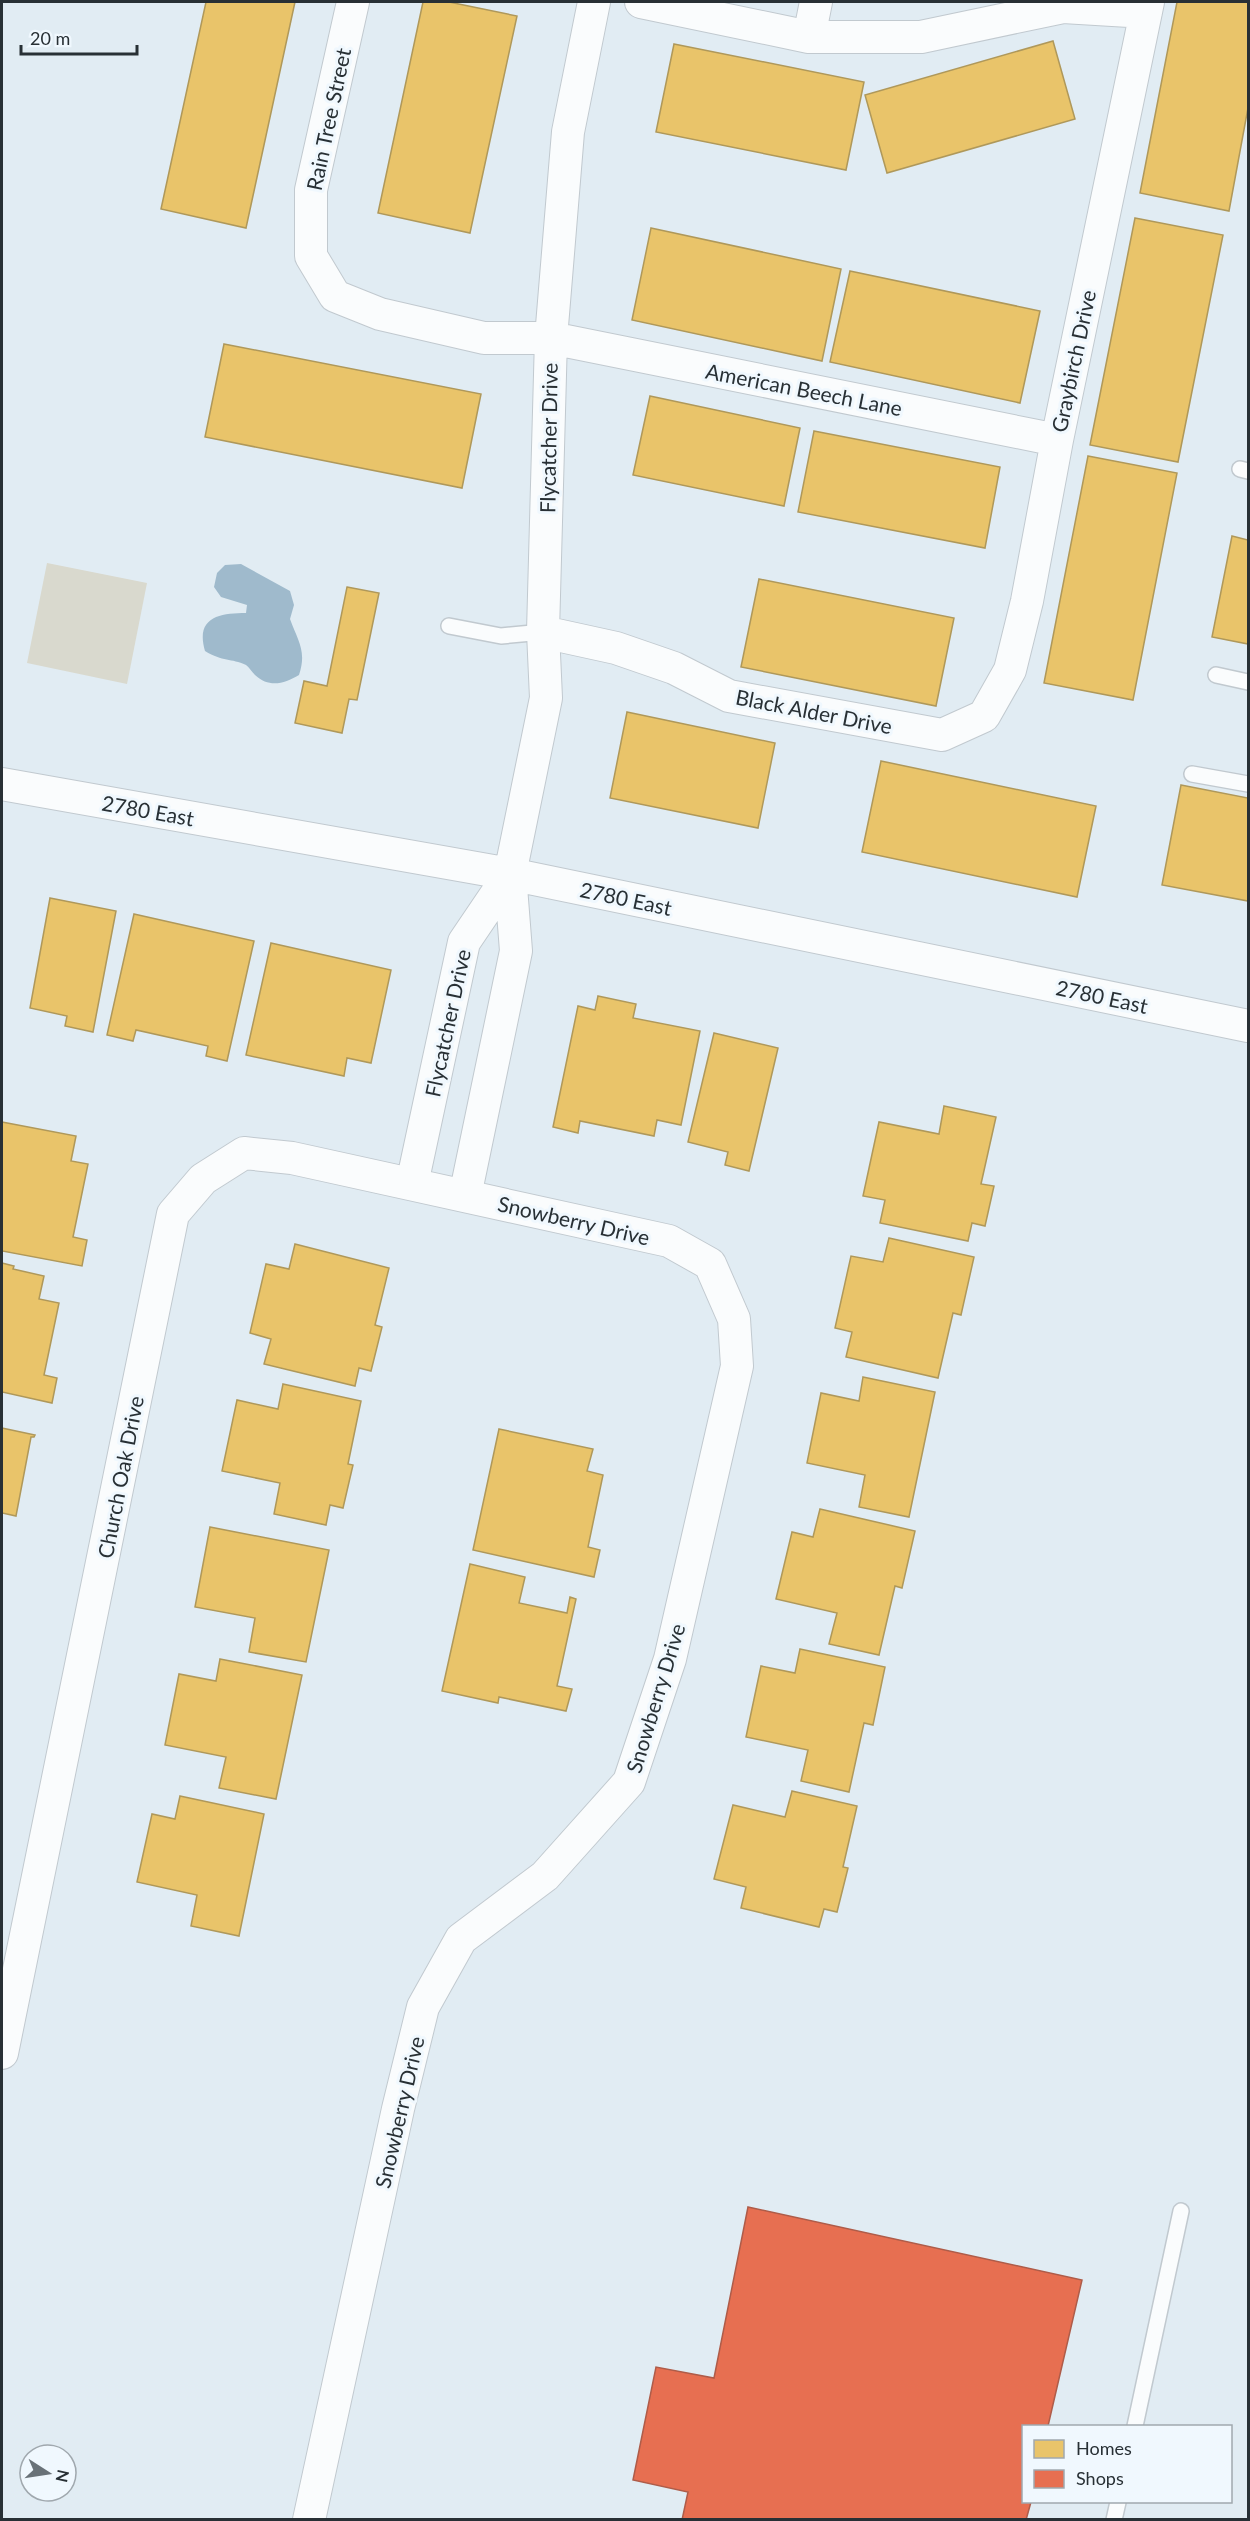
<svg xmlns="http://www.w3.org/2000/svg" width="1250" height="2521" font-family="Lato,sans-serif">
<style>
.green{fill:#d9d9ce}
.water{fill:#9fbacc}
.homes{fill:#e9c46a;stroke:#af985a;stroke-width:1.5}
.shops{fill:#e76f51;stroke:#ae5c49;stroke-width:1.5}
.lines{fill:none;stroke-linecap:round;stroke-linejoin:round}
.service-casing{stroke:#c1c9cf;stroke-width:18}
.minor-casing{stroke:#c1c9cf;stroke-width:34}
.service{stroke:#fafcfd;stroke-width:15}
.minor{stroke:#fafcfd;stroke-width:32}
.labels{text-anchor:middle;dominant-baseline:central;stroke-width:6;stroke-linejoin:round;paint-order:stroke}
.street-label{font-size:21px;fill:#283035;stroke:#f0f8fe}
</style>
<rect width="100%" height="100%" fill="#e1ecf3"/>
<!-- green -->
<path class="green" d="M47,563L147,583L127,684L27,663Z"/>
<!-- water -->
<path class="water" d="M241,564L290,591L294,605L290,619C298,641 307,651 299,675C284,684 269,688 255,675C252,672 249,667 246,665C231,658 223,662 205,651C195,617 220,613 246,613L247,605L221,597L214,587L217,573L225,565Z"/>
<!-- homes -->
<path class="homes" d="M206,2H295L246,228L161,209Z
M423,2H449L517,16L470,233L378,213Z
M1177,2H1248V108L1229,211L1140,193Z
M1053,41L1075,119L887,173L865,95Z
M674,44L864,82L846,170L656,132Z
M1135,218L1223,235L1178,462L1090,445Z
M651,228L841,269L822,361L632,320Z
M850,271L1040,311L1020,403L830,362Z
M224,344L481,394L462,488L205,437Z
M650,396L800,428L784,506L633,475Z
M814,431L1000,467L985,548L798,512Z
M1088,456L1177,473L1133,700L1044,683Z
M1232,536L1248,540V644L1212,637Z
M759,579L954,618L936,706L741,667Z
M347,587L379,593L357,700L349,699L342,733L295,723L304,681L327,686Z
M627,712L775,743L758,828L610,798Z
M881,761L1096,806L1077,897L862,852Z
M1181,785L1248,798V901L1162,885Z
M50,898L116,911L93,1032L65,1026L67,1016L30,1008Z
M134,914L254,941L227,1061L206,1056L208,1046L136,1030L133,1041L107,1035Z
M271,943L391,970L371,1063L347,1058L344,1076L246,1055Z
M598,996L636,1004L633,1018L700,1031L681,1125L657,1120L654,1136L580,1121L578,1133L553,1127L578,1006L595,1010Z
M714,1033L778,1048L749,1171L725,1165L728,1152L688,1142Z
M944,1106L996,1117L981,1184L994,1186L985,1226L972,1223L968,1241L880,1223L885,1200L863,1196L879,1122L939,1134Z
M2,1122L76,1136L71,1161L88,1164L73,1237L87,1240L82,1266L2,1251Z
M889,1238L974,1257L961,1315L953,1313L938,1378L846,1357L852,1332L835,1328L851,1256L883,1262Z
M295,1244L389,1268L375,1325L382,1327L371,1371L359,1368L355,1386L264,1364L271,1339L250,1333L266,1264L289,1269Z
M2,1263L14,1266L13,1269L44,1276L39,1299L59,1303L44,1375L57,1378L52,1403L2,1392Z
M863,1377L935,1392L909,1517L859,1507L865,1475L807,1463L821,1393L859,1401Z
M283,1384L361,1401L348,1464L353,1465L343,1508L330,1505L326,1525L274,1514L280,1483L222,1471L237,1400L278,1409Z
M2,1428L35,1435L34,1437H31L16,1516L2,1513Z
M499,1429L593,1449L587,1471L603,1475L588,1547L600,1550L594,1577L473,1550Z
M820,1509L915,1531L902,1588L895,1586L879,1655L829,1644L837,1613L776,1599L792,1532L813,1537Z
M210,1527L329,1550L306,1662L249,1652L255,1618L195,1607Z
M470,1564L525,1577L519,1603L567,1613L570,1597L576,1599L557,1686L572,1689L566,1711L499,1697L498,1703L442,1691Z
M800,1649L885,1667L873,1725L864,1723L849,1792L801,1781L808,1750L746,1737L761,1666L795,1673Z
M220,1659L302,1675L276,1799L219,1788L226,1757L165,1745L179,1674L216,1681Z
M792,1791L857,1806L843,1867L848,1868L837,1912L824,1909L819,1927L741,1908L746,1887L714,1879L733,1805L785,1817Z
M180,1796L264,1814L239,1936L191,1926L197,1895L137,1882L152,1814L175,1819Z"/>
<!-- shops -->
<path class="shops" d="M748,2207L1082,2280L1048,2426H1024V2502H1031L1026,2520H682L688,2492L633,2480L656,2367L714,2378Z"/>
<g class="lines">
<!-- service casing -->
<g class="service-casing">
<path id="service" d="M1240,469L1248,471
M449,626L501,636L543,632
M1216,675L1248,682
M1192,774L1248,784
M1135,2426L1181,2211
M1114,2520L1118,2502"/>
</g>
<!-- minor casing -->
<g class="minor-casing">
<path id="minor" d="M353,2L311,190V256L335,296L380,314L484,338H551L1057,440
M641,2L809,37H921L1063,7L1146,12
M809,37L816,2
M543,632L616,648L674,668L729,696L942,735L984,716L1010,670L1027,601L1057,440L1148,2
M2,784L510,874L1248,1026
M412,1184L464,942L510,874
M465,1196L516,951L510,874L546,698L543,632L551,338L568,132L594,2
M2,2053L173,1214L203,1179L244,1153L292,1158L669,1241L710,1264L734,1319L737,1366L670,1659L629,1782L545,1876L461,1939L423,2007L398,2109L309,2520"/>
</g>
<!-- service -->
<use href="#service" class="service"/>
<!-- minor -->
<use href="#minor" class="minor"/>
</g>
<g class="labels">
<!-- street labels -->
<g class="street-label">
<text transform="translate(328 119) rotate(-78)">Rain Tree Street</text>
<text transform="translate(1073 361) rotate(-78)">Graybirch Drive</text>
<text transform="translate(804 389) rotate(11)">American Beech Lane</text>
<text transform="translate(548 438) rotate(-89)">Flycatcher Drive</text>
<text transform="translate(814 711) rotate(11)">Black Alder Drive</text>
<text transform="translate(148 810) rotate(10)">2780 East</text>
<text transform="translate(626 898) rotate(12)">2780 East</text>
<text transform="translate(1102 996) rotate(12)">2780 East</text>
<text transform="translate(447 1023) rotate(-78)">Flycatcher Drive</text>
<text transform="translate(574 1220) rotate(13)">Snowberry Drive</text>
<text transform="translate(120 1477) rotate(-79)">Church Oak Drive</text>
<text transform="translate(655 1698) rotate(-73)">Snowberry Drive</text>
<text transform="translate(399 2112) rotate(-77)">Snowberry Drive</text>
</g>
</g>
<!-- border -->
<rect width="1250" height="2521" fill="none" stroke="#283035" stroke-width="6"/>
<!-- legend -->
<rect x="1022" y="2425" width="210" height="78" fill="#f0f8fe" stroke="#a0a8ae" stroke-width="1.5"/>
<rect x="1034" y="2440" width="30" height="18" fill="#e9c46a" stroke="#a0a8ae" stroke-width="1.5"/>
<text x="1076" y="2455" font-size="18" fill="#283035">Homes</text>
<rect x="1034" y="2470" width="30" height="18" fill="#e76f51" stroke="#a0a8ae" stroke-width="1.5"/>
<text x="1076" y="2485" font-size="18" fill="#283035">Shops</text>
<!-- north arrow -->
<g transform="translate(48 2473) rotate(102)"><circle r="28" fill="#f0f8fe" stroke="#a0a8ae" stroke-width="1.5"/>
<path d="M0-4.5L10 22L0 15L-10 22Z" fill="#697278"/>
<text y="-9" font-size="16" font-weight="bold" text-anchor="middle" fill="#283035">N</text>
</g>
<!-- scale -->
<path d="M21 45v9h116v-9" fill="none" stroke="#283035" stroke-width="3"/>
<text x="30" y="45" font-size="18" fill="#283035" stroke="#f0f8fe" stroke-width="4.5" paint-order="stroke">20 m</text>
</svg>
